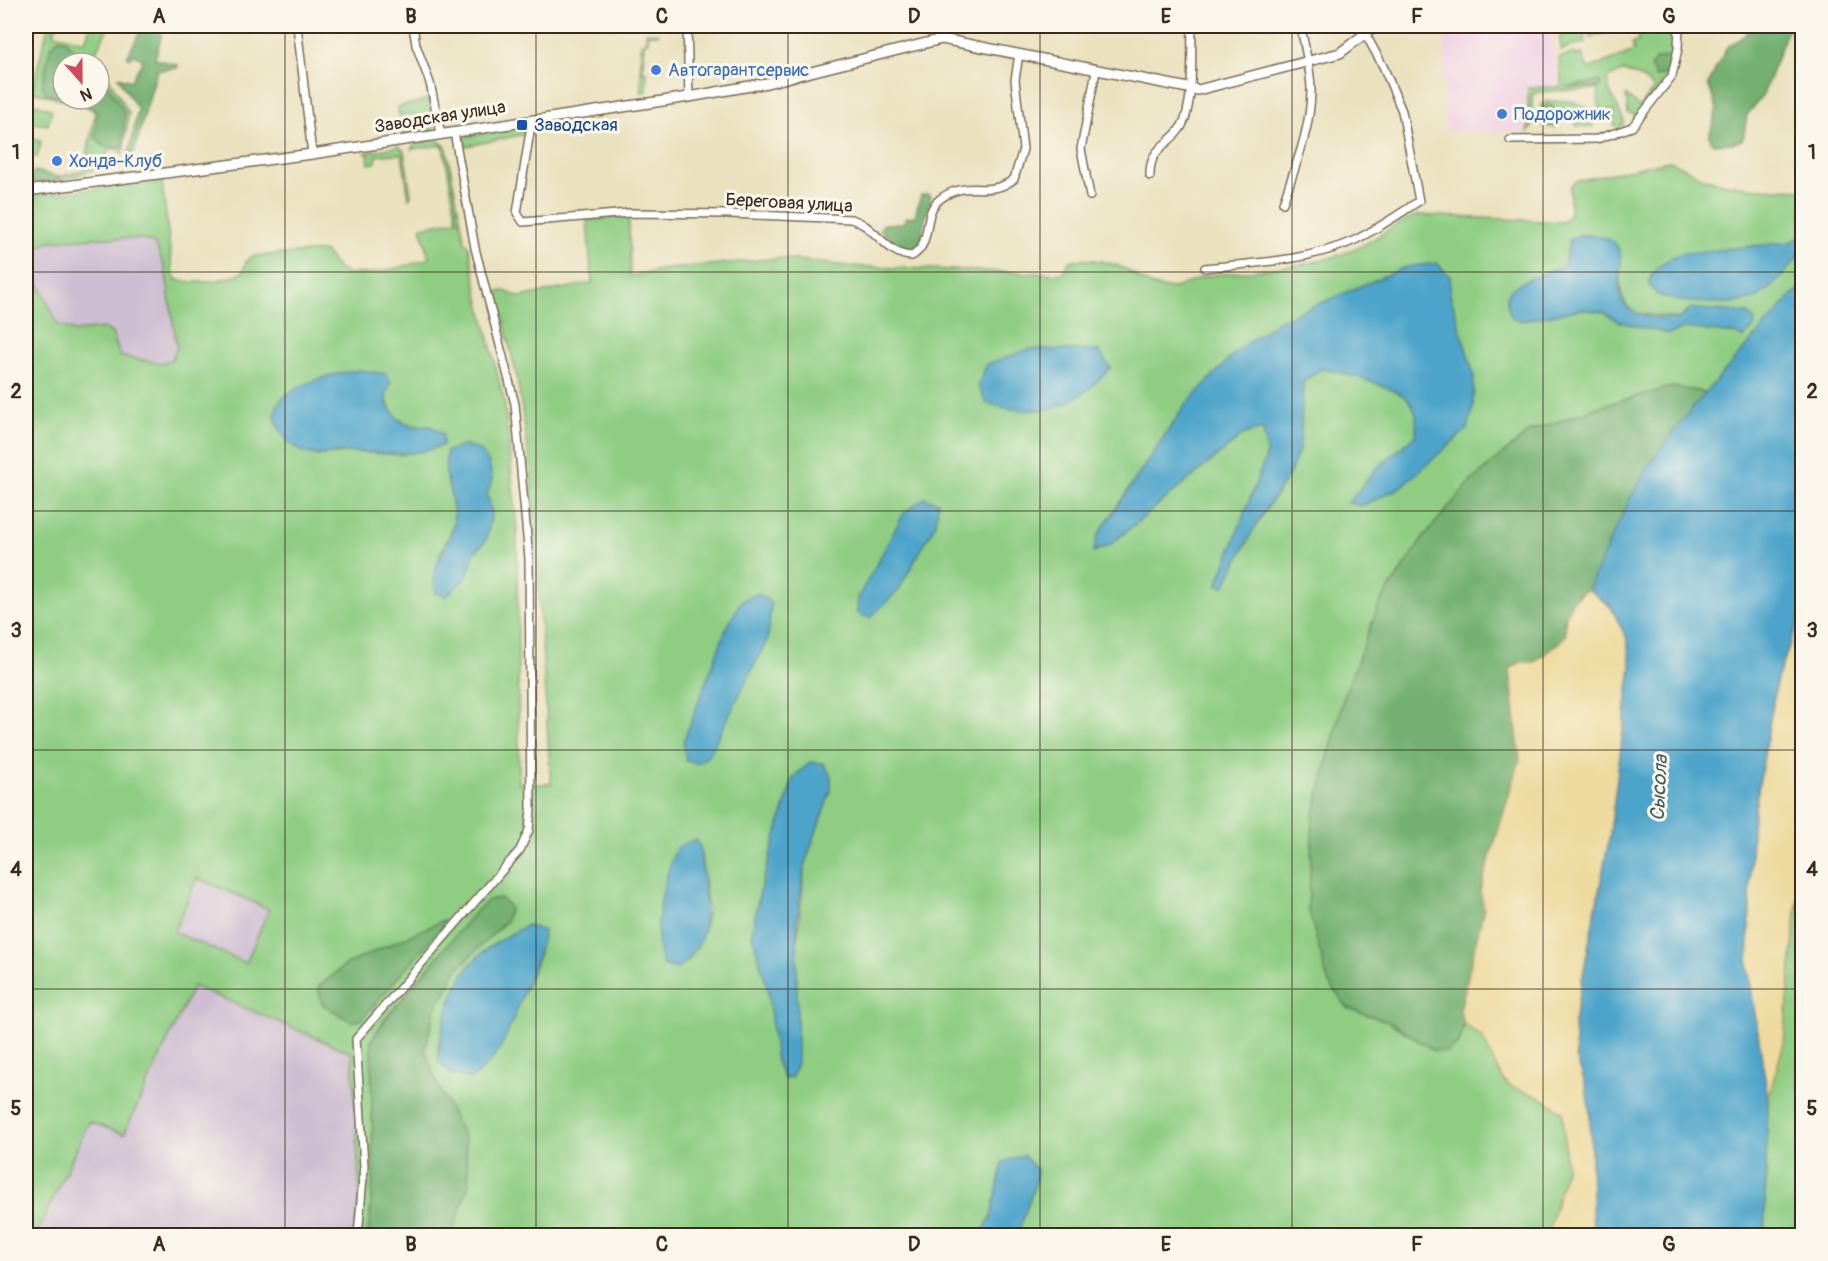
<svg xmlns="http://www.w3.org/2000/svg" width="1828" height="1261" font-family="Pangolin,sans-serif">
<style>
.built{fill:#f1d0e3}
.industrial{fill:#cebed1}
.green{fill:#8fcd83;stroke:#657c50;stroke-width:1.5;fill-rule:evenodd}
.forest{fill:#73b071;stroke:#576d48;stroke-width:1.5}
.sand{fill:#eeda9e;stroke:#94825e;stroke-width:1.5}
.water{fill:#4da4ca;stroke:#446774;stroke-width:1.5}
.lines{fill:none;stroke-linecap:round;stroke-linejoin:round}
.street-casing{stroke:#786a56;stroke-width:10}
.secondary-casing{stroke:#786a56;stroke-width:12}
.street{stroke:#fff;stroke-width:7}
.secondary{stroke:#fff;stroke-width:9}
.grid{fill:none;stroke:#3b2a1e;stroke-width:1.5;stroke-opacity:0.55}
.shop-dot{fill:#3f7fe0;stroke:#fbf7ec;stroke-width:2}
.transit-dot{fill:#1a4fb4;stroke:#fbf7ec;stroke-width:2}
.labels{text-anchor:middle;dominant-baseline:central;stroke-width:6;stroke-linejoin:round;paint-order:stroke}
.shop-label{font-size:18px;fill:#366cbe;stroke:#fbf7ec;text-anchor:start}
.street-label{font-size:18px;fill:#3b2a1e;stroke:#fbf7ec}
.transit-label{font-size:18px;fill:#164399;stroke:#fbf7ec;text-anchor:start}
.water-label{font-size:20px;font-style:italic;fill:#425b63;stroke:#fbf7ec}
.neatline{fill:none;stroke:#3b2a1e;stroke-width:2}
.grid-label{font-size:20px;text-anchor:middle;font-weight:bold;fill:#3b2a1e}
</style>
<rect width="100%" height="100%" fill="#fbf7ec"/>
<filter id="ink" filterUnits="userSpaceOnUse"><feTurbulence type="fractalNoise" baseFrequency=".0167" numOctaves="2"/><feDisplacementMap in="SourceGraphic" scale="12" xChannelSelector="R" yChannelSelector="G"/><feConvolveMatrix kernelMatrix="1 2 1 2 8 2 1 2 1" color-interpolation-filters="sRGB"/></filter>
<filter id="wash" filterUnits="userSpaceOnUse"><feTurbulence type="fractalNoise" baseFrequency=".008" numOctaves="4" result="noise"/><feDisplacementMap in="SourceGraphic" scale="24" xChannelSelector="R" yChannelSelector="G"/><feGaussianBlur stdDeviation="1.35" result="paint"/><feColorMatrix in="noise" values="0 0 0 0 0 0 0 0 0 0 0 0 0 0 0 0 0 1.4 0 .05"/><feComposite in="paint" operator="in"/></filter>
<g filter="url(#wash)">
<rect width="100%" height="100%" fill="#eae1be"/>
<!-- built -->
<path class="built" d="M1444,26H1551L1559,85L1528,88V132L1445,130Z"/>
<!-- industrial -->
<path class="industrial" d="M98,238L143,239L155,244L165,268L177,349L171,360L160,363L120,356L112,333L104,328L75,331L58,325L31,267L35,249L50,241Z
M197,877L270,909L246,964L173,932Z
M193,986L352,1053L360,1192L354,1235L36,1236L89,1122L124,1134Z"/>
<!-- green -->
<path class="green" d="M48,26H56L54,34L85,42L90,26H109L90,63H63V99H99V69L105,72L129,113L123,155L116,149H111L97,169L61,180L58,177L84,170L95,114L92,109L32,91Z
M1601,26L1604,33L1590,38L1587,27Z
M1648,26H1675C1677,67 1664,81 1641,113L1635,115L1628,113L1626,96L1640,107L1654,88L1640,77L1624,71L1607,78L1609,90L1624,121L1622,126H1614V111H1599L1598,89L1537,92L1532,95V127L1528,132V87H1562L1559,58L1575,53L1576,56L1582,54L1588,69L1634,51L1632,44L1639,41L1635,29Z
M1582,29L1586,43L1573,45L1561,51L1560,36Z
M646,32L660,34H649L648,42H644L643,72H647L646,92H641V42L646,41Z
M429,99L434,130L402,136V133L417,130L415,114L399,116L398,107Z
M1546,101H1573L1593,111V127L1576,126L1575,111H1556V127L1543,126L1541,105Z
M37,104L52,110L48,125L26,122V106Z
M523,127L526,134L462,147L461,139L464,137Z
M26,135L41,142L37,157L26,154Z
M438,140L446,146L465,243L469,246L477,291L505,404L517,530L519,784H551L530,463L517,378L497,292L504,291L520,297L592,283L587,220L629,216L630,276L660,270L779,258L847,266L1061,274L1070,261C1087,257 1112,262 1127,270C1144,280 1151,290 1172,288C1184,287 1195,278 1207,276C1256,269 1308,269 1355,249C1375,240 1400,220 1419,215L1562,222L1570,215V186L1576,181L1669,161C1683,165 1691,173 1703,178C1729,188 1774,189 1802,190V236L1791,242L1651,275L1649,286L1658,295L1763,293L1802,253V288L1794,293L1708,393L1672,387L1598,407L1529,432L1471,481L1426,534L1380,603L1344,696L1313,818L1348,1008L1391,1023L1434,1051L1459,1043L1464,1024L1482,1037L1503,1080L1512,1087L1538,1096L1563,1112L1566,1167L1550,1226L1552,1235H1016L1035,1184L1037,1170L1023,1155L1003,1162L991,1217L981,1235H451L469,1185L425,1049L435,1010L458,968L506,921L476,911L386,1018L371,1041L373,1181L368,1235H354L360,1192L352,1053L193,986L124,1134L89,1122L36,1235H26V196L162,182L173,274L177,280C197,284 225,282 243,272L246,262L253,256L323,251C331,256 332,264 339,269C358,282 408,265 429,259L421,227L457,220L443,145L411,149L415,143ZM1578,235C1652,233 1597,290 1636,313L1754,328L1735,334L1686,328L1669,334L1620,322L1603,312L1581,309L1522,321L1517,285L1564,266L1569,241ZM97,238L143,239L155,244L165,268L177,348L171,360L160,363L120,356L112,333L104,328L75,331L58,325L31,267L35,249L51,241ZM1450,277V295L1474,376L1349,503L1375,470L1416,435C1417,420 1418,412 1408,400C1399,388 1337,370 1320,369L1303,382L1300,447L1290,473L1217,586L1267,454L1263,428L1244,434L1111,544L1094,552L1098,535L1186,404ZM1030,349L1099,351L1110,368ZM386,394C389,420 407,427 430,426L403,455L352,452L317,456ZM447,451L492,479L487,495L492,513L486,540L474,553L467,576L439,555C444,545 451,535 453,525C459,501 441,480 447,451ZM936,523L898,591L869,618ZM793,778L831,790L805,863L784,1079L776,1061L768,991L752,934L760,891ZM700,847L708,911L702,936L688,962ZM197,878L269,909L246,963L174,932ZM443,921L333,974L347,964ZM540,954L524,991L439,1062L438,1045L452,1000Z
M399,146L404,151L411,195L409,198L402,154L378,155L375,163L369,164L368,153H364Z
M1802,847V1048L1799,1084L1802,1096V1197L1795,1235L1764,1236L1768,1099L1784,1043Z"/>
<!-- forest -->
<path class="forest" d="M143,26H164L155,59L178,65L177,68L157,70L133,156L129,153L138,110L118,77L131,81L143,60L133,54L130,59L127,57Z
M1749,26H1789L1763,95L1747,115L1743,139L1735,143L1713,144L1709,136L1717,109L1708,84L1727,47L1745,35Z
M58,39L65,40L72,49L86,55L88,63H63V99L47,95L42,86L50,48Z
M1670,56L1672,60L1665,74L1655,77L1651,67L1655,60Z
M99,72L125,113L122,148L104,147L95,137L97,113L92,107L64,99H99Z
M1598,81L1601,82L1599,87H1566Z
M1549,104L1553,106L1554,121L1549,125L1544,118V107Z
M35,171L58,177L61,180L34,184L29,176Z
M921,195L929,194L931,197L923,227L922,243L913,252L902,251L880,229L884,224L904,223L905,218L915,216Z
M1672,387L1708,393L1653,459L1619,523L1588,589L1577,595L1564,620L1566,634C1557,647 1546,651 1535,662H1521L1510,669L1520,759L1480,891L1485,908L1460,1010L1464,1024L1459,1043L1447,1052L1434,1051L1391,1023L1348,1008L1328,982L1308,908L1313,818L1344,696L1380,602L1426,534L1471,481L1529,432L1598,407Z
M501,898L510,907L506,921L458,968L435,1010L425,1049L437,1083L465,1139L469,1185L451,1235H368L373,1181L371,1041L386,1018L476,911L489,900Z
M444,920L442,927L361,1020L352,1022L322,1004L318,987L347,964Z"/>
<!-- sand -->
<path class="sand" d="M1588,589L1611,607L1627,639L1631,667L1610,834L1574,1022L1576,1056L1585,1083L1590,1113L1593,1235H1552L1550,1226L1566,1167L1563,1112L1538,1096L1512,1087L1503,1080L1482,1037L1464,1024L1460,1010L1484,908L1480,891L1520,759L1510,669L1521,662H1535C1546,651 1557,647 1566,634C1563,613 1570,599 1588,589Z
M1802,612V847L1784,1043L1768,1099L1748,968L1752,825L1777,679Z"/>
<!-- water -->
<path class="water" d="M1579,235C1652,233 1601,285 1628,308C1640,318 1663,318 1678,320L1691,308L1747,313L1755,320L1754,328L1743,338L1735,334L1686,328L1669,334L1620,322L1603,312L1581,309L1522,321L1512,318C1509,310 1505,302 1508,294C1513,282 1551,271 1564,266L1569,241Z
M1802,236V253C1788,268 1774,289 1755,298C1739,306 1675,304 1659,295C1655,293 1652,289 1649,285C1651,269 1664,262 1678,254L1791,242Z
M1437,263L1450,277V295L1474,376L1473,409L1467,429L1401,487L1362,506L1348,503L1375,470L1416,435C1417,420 1418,412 1408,400C1399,388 1337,370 1320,369L1303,382L1300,447L1290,473L1258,521L1224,587L1217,586L1267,454L1263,429L1244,434L1111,544L1093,552L1098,535L1186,404L1238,350L1278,321L1406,267Z
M1802,288V612L1777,679L1752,825L1748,968L1768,1099L1764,1235H1593L1590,1113L1585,1083L1576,1056L1574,1022L1610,834L1631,667L1627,639L1611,607L1588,589C1609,545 1627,498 1654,458C1695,399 1747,348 1794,293Z
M1030,349L1099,351L1110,368C1072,411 1042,419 986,403L978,385L987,364Z
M360,370L386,374L391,382L386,394L387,405L399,420L412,427L430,426L443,434V445C407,459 389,452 353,452C334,452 317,459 299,450C290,445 282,435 278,426C260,388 336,373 360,370Z
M466,445L481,451L489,463L492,479L487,495L492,513L486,540L474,553L467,576L447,596L436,593C428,560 452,547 454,521C455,495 441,477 447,451Z
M924,498L938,502L936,523L898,591L870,618L857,613L858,598L904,513Z
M758,593L771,603L768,638L709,755L699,763L686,761L683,742L727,627L741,601Z
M810,762L823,763L831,776V790L805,863L797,921V1063L792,1077L784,1079L776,1061L768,991L752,934L760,891L793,778Z
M696,839L700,847C702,890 720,939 677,969L663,965C650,932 664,880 676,848Z
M528,925L544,931C540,952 533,969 525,989C511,1023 503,1059 470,1079L451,1074L439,1062C437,1036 453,985 470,965C485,947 508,935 528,925Z
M1023,1155L1037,1170L1035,1184L1018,1233L981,1235L991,1217L1003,1162Z"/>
</g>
<g filter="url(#ink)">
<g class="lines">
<!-- street casing -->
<g class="street-casing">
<path id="street" d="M297,26L312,154
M413,26L416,45L430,83L441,134
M687,26L689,97
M942,39L943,26
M532,119L517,213L523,222L629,213L729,214L851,219C875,225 887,256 912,256C934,243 921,213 940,199C967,178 989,199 1014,179L1023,149L1015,80L1019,54
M1510,140L1597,139L1632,127L1672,76L1678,49L1679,26
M1150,176C1149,143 1176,145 1185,119C1194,91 1191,55 1192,26
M1090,196L1081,149L1096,71
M1283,203C1295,167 1311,129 1311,90C1311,69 1304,47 1301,26
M1205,268C1254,263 1309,261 1355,240C1378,229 1398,215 1419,201L1402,111L1383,66L1366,35
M358,1236L364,1166L356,1039L520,850L529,830L531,809L529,559L515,404L475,248L454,132"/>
</g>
<!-- secondary casing -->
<g class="secondary-casing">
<path id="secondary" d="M26,191L312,154L689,97L767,83L942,39L1198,90L1340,53L1375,26"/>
</g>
<!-- street -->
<use href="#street" class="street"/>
<!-- secondary -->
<use href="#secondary" class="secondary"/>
</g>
</g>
<!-- grid -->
<path class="grid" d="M285,26V1236M536,26V1236M788,26V1236M1040,26V1236M1292,26V1236M1543,26V1236M26,272H1802M26,511H1802M26,750H1802M26,989H1802"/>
<!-- markers -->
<g class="shop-dot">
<circle cx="656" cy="70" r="6"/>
<circle cx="1502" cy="114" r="6"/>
<circle cx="57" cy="161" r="6"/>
</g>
<rect class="transit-dot" x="516" y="119" width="12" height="12" rx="3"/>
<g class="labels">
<!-- shop labels -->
<g class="shop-label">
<text x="668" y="70">Автогарантсервис</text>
<text x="1514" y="114">Подорожник</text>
<text x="69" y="161">Хонда-Клуб</text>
</g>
<!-- street labels -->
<g class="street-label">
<text transform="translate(440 117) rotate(-9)">Заводская улица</text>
<text transform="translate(789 203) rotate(3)">Береговая улица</text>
</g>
<!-- transit labels -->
<g class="transit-label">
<text x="534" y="125">Заводская</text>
</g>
<!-- water labels -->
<g class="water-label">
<text transform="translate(1659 788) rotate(-87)">Сысола</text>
</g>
</g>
<!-- margin -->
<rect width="1828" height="1261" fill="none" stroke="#fbf7ec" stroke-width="66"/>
<!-- north arrow -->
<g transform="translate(81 81) rotate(159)"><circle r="28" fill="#fbf7ec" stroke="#aea59a" stroke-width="1.5"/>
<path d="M0-4.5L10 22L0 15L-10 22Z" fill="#d1495b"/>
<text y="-9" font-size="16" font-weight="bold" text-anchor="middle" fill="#3b2a1e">N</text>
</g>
<rect x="33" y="33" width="1762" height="1195" class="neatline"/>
<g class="grid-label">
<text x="159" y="23">A</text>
<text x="411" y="23">B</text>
<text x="662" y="23">C</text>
<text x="914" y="23">D</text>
<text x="1166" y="23">E</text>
<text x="1417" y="23">F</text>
<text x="1669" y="23">G</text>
<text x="16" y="159">1</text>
<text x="1812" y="159">1</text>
<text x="16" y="398">2</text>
<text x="1812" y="398">2</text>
<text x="16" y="637">3</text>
<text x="1812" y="637">3</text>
<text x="16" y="876">4</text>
<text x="1812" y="876">4</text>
<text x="16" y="1115">5</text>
<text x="1812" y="1115">5</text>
<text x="159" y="1251">A</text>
<text x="411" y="1251">B</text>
<text x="662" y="1251">C</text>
<text x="914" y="1251">D</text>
<text x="1166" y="1251">E</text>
<text x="1417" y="1251">F</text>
<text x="1669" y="1251">G</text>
</g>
</svg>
